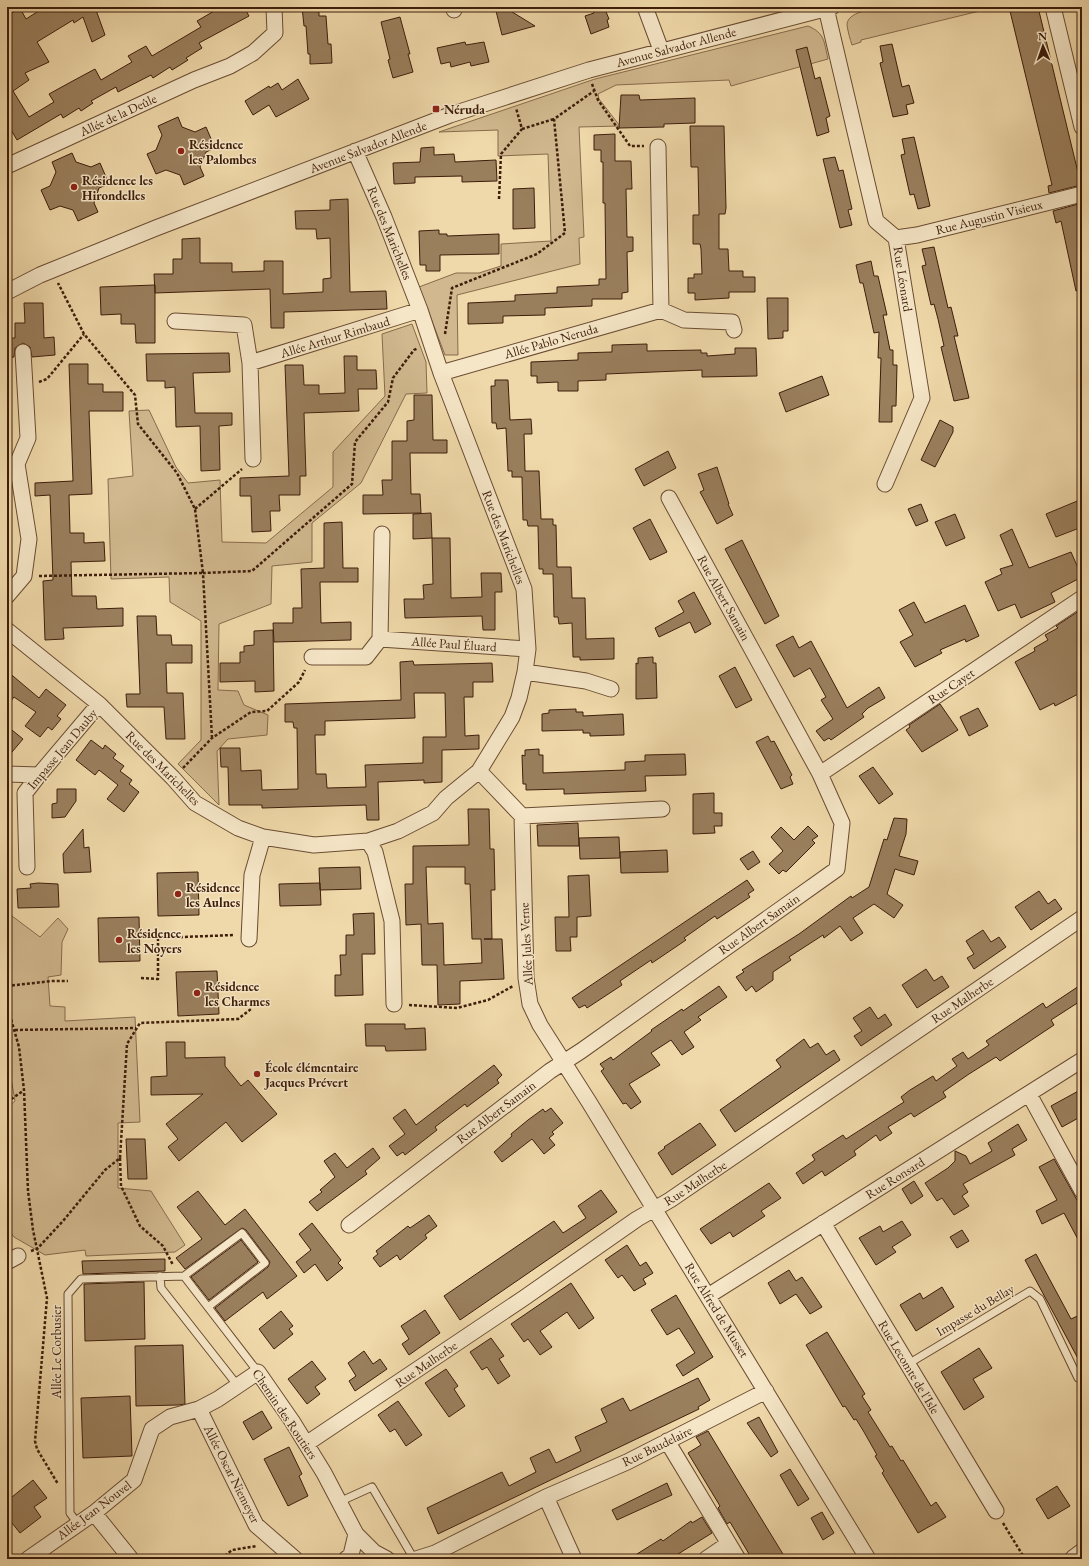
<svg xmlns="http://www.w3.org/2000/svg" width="1089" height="1566" font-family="'EB Garamond',serif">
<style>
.green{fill:#d1b88e;stroke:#886b4c}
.building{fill:#9a7f5d;stroke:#3e1e0b;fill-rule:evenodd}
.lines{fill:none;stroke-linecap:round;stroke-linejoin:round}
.service-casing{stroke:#6a4c32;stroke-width:9}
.minor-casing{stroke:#6a4c32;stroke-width:17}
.tertiary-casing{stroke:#6a4c32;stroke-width:20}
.path{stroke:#3e1e0b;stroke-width:2.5;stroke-dasharray:3 2;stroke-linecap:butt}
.service{stroke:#f5e6c7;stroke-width:7}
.minor{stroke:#f5e6c7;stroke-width:15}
.tertiary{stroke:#f5e6c7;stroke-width:18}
.poi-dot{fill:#8f2418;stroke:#f5e6c7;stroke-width:1.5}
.labels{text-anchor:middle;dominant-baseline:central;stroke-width:3;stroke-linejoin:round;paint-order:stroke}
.street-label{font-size:13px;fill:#3e1e0b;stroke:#f5e6c7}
.poi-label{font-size:13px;font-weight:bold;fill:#3e1e0b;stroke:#f5e6c7;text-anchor:start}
</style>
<rect width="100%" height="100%" fill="#efd8a9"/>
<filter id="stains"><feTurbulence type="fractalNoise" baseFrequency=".005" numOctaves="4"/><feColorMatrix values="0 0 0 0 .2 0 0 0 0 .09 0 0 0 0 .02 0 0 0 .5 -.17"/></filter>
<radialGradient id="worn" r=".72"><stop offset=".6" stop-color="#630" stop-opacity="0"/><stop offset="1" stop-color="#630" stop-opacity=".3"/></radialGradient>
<!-- green -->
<path class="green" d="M882,7H996L861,40V42L852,45C850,39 848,32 847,25C847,12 872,9 882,7Z
M808,26C825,33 824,42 828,59L731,86L729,80L616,85L598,94L599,99L620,126L579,127L584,237L579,238L580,264L457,295L458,355H445L419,287L456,273H479L501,266V244L551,241L548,154L498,156V130L439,132L595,79Z
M412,324L426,362L427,393L406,394L361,483L312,523V562L272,566L271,604L219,624L218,690L238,691L244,705L268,715L267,735L228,739L217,751L219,805L178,764L201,740V621L170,602L169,577L111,579L108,479L133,476L129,411L149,410L176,467L188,483L220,480L222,542L266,543L333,487V452L385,396L382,334Z
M12,916L40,937L58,918L68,929L62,942L61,975L48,977L50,1006L65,1007V1021L135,1017L140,1122L118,1123V1188L151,1191L185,1245L175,1252L86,1256L85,1250L45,1255L14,1237L7,1228V1108L15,1101L7,1055V917Z"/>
<!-- building -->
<path class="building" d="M45,7H101L96,10L105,35L92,42L83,17L74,23L73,20L37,42L49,62L25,73L29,80L13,91L29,117L54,102L49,94L69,83L95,69L101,80L132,62L128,56L146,46L152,56L201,27L197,21L221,7H244L249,16L199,43L202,48L186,58L188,60L172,70L170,67L153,78L151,75L118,92L116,87L91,101L93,103L81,111L79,108L63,118L61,114L17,140L7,123V16L20,8L26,19Z
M302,7H319V16H326L328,44H331L332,63L310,64V54H308L306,26H304Z
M495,7H504L535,26L502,35Z
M592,7H604L609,19L607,20L609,27L591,34L585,16L594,13Z
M1018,7H1038L1081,185L1049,193L1048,186L1052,185L1010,11L1018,9Z
M400,17L410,54H408L413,72L393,78L388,60L390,59L381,22Z
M465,42L466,45L484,42L489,62L471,66L470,62L451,67L450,62L441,64L437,48Z
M892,44L902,87L909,85L914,103L906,105L908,114L893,117L880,63L883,62L880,46Z
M807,47L815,79L820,77L830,116L826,118L829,132L817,136L796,50Z
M298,79L309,99L276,117L269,105L253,115L245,101L269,86L270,88L278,83L282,90Z
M621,95H639L640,100L695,98V123L664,124V127L619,128Z
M178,117L182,127L195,132L206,127L215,148L206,152L200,167L204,176L184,185L180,175L166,170L156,174L147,154L156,150L162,135L158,126Z
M690,126H724L726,208L725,214H719V249H728L729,271H743V277H755V292H729V298L695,300V293H688V278H694V274H702L701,249L700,244H693V215H699L698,167H691Z
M615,134V161H631L632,189H626L627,237H633V251L627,252L628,292L622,293V299H592V306L545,308V315L503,316V323L468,324V303L515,301V295L557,293V287L599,285V279H606L605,203H603V162H601V150H594V135Z
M914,137L930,206L918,209L914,194L910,195L901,155L905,154L902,139Z
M434,147V155L454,154L455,162L496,160L497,181L462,182V176L415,177V183L394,184L393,163L420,162L421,148Z
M72,153L76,162L91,167L100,163L109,184L99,188L94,203L98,212L78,221L73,210L60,206L50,210L41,190L50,186L56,172L52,162Z
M835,157L839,171L843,170L852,209L848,210L852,225L840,228L823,159Z
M534,188L535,228L513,229V189Z
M348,199L350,292L386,291L387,309L284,312V328H271L270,289L155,293L154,274H173V259H182V239L200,238V263H232V272L264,271V261H283V294L323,292V279L331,278L330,238L317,239L316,229H296L295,211L330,210V200Z
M1082,203V290L1076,291L1061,221L1056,223L1053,211Z
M439,230V234H447V236L499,234V254L440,255V271H426V265H420L419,231Z
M934,247L948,308L951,307L958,336H954L969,398L954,401L941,347L944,346L938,319L934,304L931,305L922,266L926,265L922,249Z
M871,261L874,276H878L887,315H883L890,350H893V365H897L896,406H892V422H879L881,358H878L879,332L874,333L863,283H860L856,265Z
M155,285V343H136L135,324H121V314L101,315L100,287Z
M767,298H788V331H783V338L768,339Z
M24,303H43L44,338L54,337L55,355L32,357L30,347L23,343L15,348L14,357L7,358V338H15V323H25Z
M647,344V351L701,350V353H707V356L735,354V348H756L757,376L702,377V370L606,374V380L578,381V391H558V382L537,383V376H531V362L578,360V353L612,352V345Z
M229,353L230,372L193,373L195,413H232V425L219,426L220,470L201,471L200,426L176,427L175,387L165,388V381H147L146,354Z
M344,356H357V370H376L377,389H358L359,411L304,413L306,476H300V495H279L280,511H270L271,531L252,532L251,496H240V478L289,476L285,365H303L304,385H319V394L345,393Z
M69,364H88V384H103V392H123V411H89L92,494L69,495L70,533H84V543L104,542L105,561L71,562L72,596H96L97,609L123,608V626L63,628L64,639L45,640L43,581L53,580L50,495L35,496V483L73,481Z
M822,376L829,395L786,412L779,393Z
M495,380H508L510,420L531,419L532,434H524L525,471H539L541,519H553V525H556L557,567H571L572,598H585L586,639L614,638V659L580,660V657H573L572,623L559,624L558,617H554L553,574H543V569H539L538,526H528L527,520H523L522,477H512V471H508L506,428L497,429L496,423H492L491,386H495Z
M414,395H432L433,440H447V453H410L411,494H420L421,513L363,514V495H383L382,480H392V441H407V421L414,420Z
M940,420L953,427V432L935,467L921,460Z
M668,451L676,468L644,486L635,469Z
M717,467L729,504H728L733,515L717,524L700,492L704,490L698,474Z
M1082,499V527L1056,537L1046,514Z
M921,504L928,521L916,526L908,509Z
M431,513L432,538L413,539V514Z
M955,514L965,538L946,546L935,522Z
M650,519L667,552L650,560L633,528Z
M342,522L343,568H358V582H320L321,623L351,622V640L274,642L273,623H293V608H302L301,569L324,568V523Z
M1012,529L1029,568L1071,552L1082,577L1051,593L1055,602L1021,618L1015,604L998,611L985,582L1002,574L1000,569L1013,565L1000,535Z
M432,538H450L451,598L482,597L481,573H501L502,592H495V630H483L482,616L405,618L404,599H424L423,585L433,584Z
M742,540L779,616L765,624L725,549Z
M694,592L711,624L695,633L690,622L659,637L655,628L684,612L678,601Z
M914,602L925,623L965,605L979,636L966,642L965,639L940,650L942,653L915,667L900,642L913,635L899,610Z
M1082,609V692L1055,706L1054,703L1040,710L1015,662L1035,651L1034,648L1048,640L1045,635L1058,628L1056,626Z
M137,616H156L157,635H171L172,645H192V663H166L167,693H183L185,739H166L164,707H127L126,694H140Z
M273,630L274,691L255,692V681L220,682V663H240V652H244V646L254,645V631Z
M793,636L799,648L811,641L847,708L879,687L885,698L868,708L862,714L864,717L831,740L829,738L824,741L816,731L833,719L821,700L826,697L810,668L794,677L776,645Z
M653,657V663H656L657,698L636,699V663L638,664V658Z
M413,661L414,665L492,663L493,682H473V697H464L465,736L479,735V749L442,750V782L424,783V780L378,782L379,820H367L366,805L262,808V805H229L228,767H221L220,748H240L241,771L261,770L262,790L298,789L297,728H294L293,722H285V704L401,700L400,662ZM414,693H445L446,737H423V763L365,765L366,787L327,788L326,774H316L315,735H325V721L415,718Z
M735,667L752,700L736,708L719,676Z
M7,671L39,698L46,689L66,705L57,716L61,719L52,730L48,727L40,737L25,726L36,712L14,697L7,706Z
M940,704L958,730L922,752L906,730L910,727L909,725Z
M978,708L988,726L969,736L960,717Z
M576,709V712H583V716L623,714L624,735L590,736V733H583V730L542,731V714L549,713V710Z
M7,726L23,739L7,758Z
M768,736L771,742L774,741L792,775L790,777L793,784L781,789L756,742Z
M91,740L103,749L105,745L116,754L113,758L124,766L120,771L132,780L129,784L139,792L124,812L107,799L118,785L99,770L95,775L76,760Z
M539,749V755H543V773L625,770V762L645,761V755L685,754L686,775L645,776L646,791L564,794V789L526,790V784H523L522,755L525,756V750Z
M873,767L893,794L879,804L859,776Z
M57,789H76V801L65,817L52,818V804L57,803Z
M714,793V813H722V826H714L715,833L693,834V794Z
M468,809H489L490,849H494L495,890H491L492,939H484H502L504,979L460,981V1004L438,1005L437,965H422L421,924L406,925L405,884H413V846L469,845ZM426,867H465V884H470L472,939H481L482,963L444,965L443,923L428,924Z
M894,818L907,819L906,834L899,856L918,861L914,875L895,869L887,894L903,905L894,918L874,904L853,918L863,933L851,941L840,926L824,938L823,935L789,957L791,960L773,972V980L756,992L752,986L746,991L736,977L744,972L742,970L799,934L851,896L852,898L869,887L884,839L887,840Z
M578,823L579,846H538L537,825Z
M808,826L818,836L812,840L815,843L786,872L783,870L779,874L769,864L783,851L771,837L781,827L794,840Z
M83,829L84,848L89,847L91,872L64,873L63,854Z
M619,837L620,858L580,859L579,838Z
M667,850L668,872L621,873L620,852Z
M753,851L760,862L748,870L740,859Z
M360,867L361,889L320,890L319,868Z
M198,872L199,915L158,916L157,873Z
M589,875L591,916L577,917V937H570L571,951H556L555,917H569L568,876Z
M747,880L754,890L748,894L750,897L717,919L715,916L684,938L686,940L652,963L651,960L620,981L622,985L587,1008L585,1005L579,1008L572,998Z
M38,883L58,884L59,907L18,908L17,889L31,888L30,884Z
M320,883L321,905L280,906L279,884Z
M1039,891L1048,904L1055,899L1062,909L1031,930L1015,907Z
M374,913L375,954H362L363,995L335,996V975H341L340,955H346V935H354L353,914Z
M139,917L140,961L99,962L98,918Z
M983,930L991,942L999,937L1006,947L974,969L967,958L974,954L966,941Z
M926,969L934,981L942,976L949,987L917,1008L902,985Z
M217,971L219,1014L178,1016L176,972Z
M1082,984V1000L1051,1020L1054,1025L1000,1061L996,1057L969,1074L943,1092L946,1097L914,1117L911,1113L888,1127L892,1133L880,1141L876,1135L854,1151L856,1155L825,1176L822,1171L803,1184L796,1173L815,1160L812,1155L843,1135L846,1139L904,1102L901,1097L910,1090L933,1076L936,1081L957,1066L952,1059L963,1052L968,1059L989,1045L986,1041L1043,1003L1046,1008Z
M719,986L727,997L698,1017L701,1020L684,1032L694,1047L682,1055L671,1040L651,1053L660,1065L629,1084L641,1102L631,1109L626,1103L623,1104L601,1071L604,1069L600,1064L611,1057L613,1060L652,1031L651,1030L682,1009L683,1011Z
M870,1007L878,1019L885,1014L892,1025L861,1046L854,1036L862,1031L853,1018Z
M365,1024H405V1029L425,1028L426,1050L386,1051L385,1046H366Z
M804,1039L810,1048L818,1043L826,1055L834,1050L840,1060L735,1132L720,1110L781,1067L776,1060Z
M166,1042H185V1058L225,1057V1066L241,1086L248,1080L277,1114L242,1142L226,1122L179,1161L168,1147L178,1139L166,1124L203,1094L151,1095V1077L167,1076Z
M494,1065L502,1075L497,1080L499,1083L467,1107L465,1104L435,1127L437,1130L405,1155L403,1152L397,1156L389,1146L405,1134L393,1118L405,1109L416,1125Z
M1082,1089V1116L1062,1127L1051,1106Z
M551,1108L563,1123L552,1132L554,1134L549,1138L555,1145L544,1154L532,1139L502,1162L494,1152L512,1136L511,1134L528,1120L543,1109L545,1112Z
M700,1123L716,1145L672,1175L658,1153L665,1148L664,1147Z
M1018,1124L1027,1140L1012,1149L1015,1155L963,1184L968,1192L962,1196L969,1206L954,1215L942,1198L937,1201L925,1183L948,1168L955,1161V1151L966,1156L970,1164L992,1151L988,1143Z
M126,1139H145L147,1179H128Z
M373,1148L380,1158L365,1171L367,1174L317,1211L309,1202L322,1192L320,1190L335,1177L324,1161L335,1153L347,1168Z
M1054,1159L1082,1209V1247L1064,1213L1042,1224L1036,1211L1057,1200L1039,1167Z
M914,1181L923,1196L911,1204L902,1189Z
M769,1183L781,1198L761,1211L765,1216L733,1237L730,1232L711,1244L700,1229Z
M601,1190L617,1212L460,1320L444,1296L554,1221L563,1233L586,1218L578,1206Z
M198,1191L225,1225L245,1209L297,1276L267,1299L263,1292L225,1321L215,1308L268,1267L270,1262L246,1230L242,1228L185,1269L176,1258L202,1239L177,1207Z
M429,1215L437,1226L425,1235L427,1238L400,1260L397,1255L380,1267L373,1258L378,1254L376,1251L408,1226L410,1228Z
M902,1221L911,1235L892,1247L896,1252L876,1265L859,1238L880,1226L883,1232Z
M312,1223L341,1260L338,1263L343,1268L327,1281L315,1264L304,1273L296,1262L311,1250L299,1234Z
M962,1230L969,1241L957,1248L950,1237Z
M241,1240L258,1262L209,1300L191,1277Z
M627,1245L640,1266L646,1262L653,1273L643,1279L646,1284L634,1291L622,1275L618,1278L605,1260Z
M1036,1254L1071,1319L1082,1314V1366L1025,1260Z
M165,1259V1271L83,1274L82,1261Z
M789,1270L796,1281L802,1277L822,1307L810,1314L796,1294L780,1304L768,1283Z
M144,1282L145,1339L85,1341L84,1284Z
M571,1283L594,1318L579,1329L567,1312L540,1331L552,1347L540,1355L528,1339L524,1342L511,1324Z
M942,1287L954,1307L916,1331L900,1305L920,1293L923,1299Z
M676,1295L713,1357L683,1376L676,1365L695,1353L679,1328L667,1335L651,1310Z
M425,1310L440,1333L409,1355L402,1344L409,1339L401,1326Z
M281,1311L293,1326L289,1329L293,1334L274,1349L259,1329Z
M827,1332L865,1394L862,1396L871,1410L868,1412L890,1447L892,1446L901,1461L903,1460L931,1506L936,1502L946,1517L918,1533L882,1473L884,1471L875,1456L877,1455L864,1432L856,1419L854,1420L845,1406L843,1407L806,1345Z
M491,1338L504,1356L499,1359L510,1376L498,1384L487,1367L482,1370L470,1352Z
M183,1345L185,1404L178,1405L136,1406L135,1346Z
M979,1348L992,1368L973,1379L984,1397L964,1410L941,1372Z
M364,1351L373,1364L380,1359L387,1369L355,1391L349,1381L356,1376L348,1363Z
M312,1361L326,1379L315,1387L320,1394L307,1404L288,1379Z
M446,1369L458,1386L454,1389L465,1406L449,1417L425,1383Z
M698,1378L710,1400L698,1407L699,1409L438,1534L427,1508L502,1472L509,1486L536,1472L530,1458L549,1449L556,1463L581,1451L575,1437L607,1422L601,1409L623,1398L630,1411Z
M130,1396L132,1456L83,1458L81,1398Z
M398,1401L422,1435L406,1446L395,1429L390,1432L378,1415Z
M262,1411L272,1428L253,1440L243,1422Z
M759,1417L778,1452L771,1457L747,1423Z
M708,1431L737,1479L786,1559H752L730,1522L727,1524L718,1508L720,1506L688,1453L701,1445L696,1437Z
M289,1447L302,1474L299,1476L308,1496L288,1506L264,1459Z
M790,1469L809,1499L798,1506L780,1475Z
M33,1480L47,1498L34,1507L41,1517L20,1533L12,1523L7,1527V1501Z
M667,1483L672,1495L617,1520L612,1510Z
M1057,1486L1070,1506L1048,1519L1036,1499Z
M822,1512L834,1533L823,1540L811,1518Z
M702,1517L712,1533L670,1559H629L661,1539L663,1541L691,1521L692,1523Z"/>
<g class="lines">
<!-- service casing -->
<g class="service-casing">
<path id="service" d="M160,1276L161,1288L238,1386
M184,1276L242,1233L265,1263L208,1307
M908,1364L1030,1291L1040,1299L1078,1378
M339,1502L372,1487L414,1559
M78,1524L70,1513L68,1294L81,1279L184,1276L258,1372"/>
</g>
<!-- minor casing -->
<g class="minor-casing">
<path id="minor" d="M454,7V10
M645,7L661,50
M1053,7L1082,127
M826,8L876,221L896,238L922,398L885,484
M658,147L661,310
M7,166L194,80L230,66L253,53L275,33L274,7
M896,238L917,235L1082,194
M7,292L40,275L156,228L450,115L589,70L832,7
M175,321L244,325L250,363L420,310
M250,363L253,459
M441,373L661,310L684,320L732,322L734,330
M7,464H17L29,539L24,576L7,596
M17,464L28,438L23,352
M7,630L99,704L173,778L195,803L238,828L263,837L314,845L368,841L398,831L433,813L446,798L479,771L512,717L519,698L525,672L528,649L524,589L441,373L420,310L384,217L355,151
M380,639L528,649
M312,657H366L380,639L382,534
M525,672L586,681L611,689
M479,771L522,816L526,978L530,1004L540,1025L589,1102L868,1559
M7,774L39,775
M820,774L1082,598
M522,816L662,809
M368,841L375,852L392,921L394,1004
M27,867L25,793L39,775L99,704
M249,939L252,875L263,837
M1029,1094L1082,1191
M823,1223L996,1511
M349,1225L550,1071L581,1051L837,869L842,823L820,774L669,498
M7,1262L18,1256
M708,1296L1082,1060
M199,1409L256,1525L295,1559
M667,1441L738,1559
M306,1444L524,1298L637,1219L670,1200L1082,918
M546,1497L574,1559
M94,1513L131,1559
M28,1559L94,1513L134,1480L152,1429L170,1417L199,1409L218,1399L258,1372L292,1421L324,1473L356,1534L374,1552L387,1559
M346,1559L351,1555L356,1534
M416,1559L435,1553L546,1497L627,1462L766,1391
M706,1559L728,1544"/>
</g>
<!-- tertiary casing -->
<g class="tertiary-casing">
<path id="tertiary" d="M1074,1559L1082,1553"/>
</g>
<!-- path -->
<path class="path" d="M592,84L598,100L630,146H644
M522,129L554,119
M499,199L501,154L522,129L516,108
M445,334L452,288L537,254L565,233L554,119L594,91
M39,382L47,379L84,334
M195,509L242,469
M39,576L203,573L195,509L177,473L138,424L135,395L84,334L58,283
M212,738L203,573L252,571L352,484L355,442L388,402L393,378L414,350L418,348
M183,768L212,738L251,712L267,711L299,682L305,670
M141,978L158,979V938L234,935
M7,986L52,981H68
M7,1005L19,1047L24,1090L28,1191L33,1230L47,1298L35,1441L37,1449L58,1484
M409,1005L457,1008L488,1000L513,986
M15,1030L136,1028
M7,1102L23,1091
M120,1158L121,1186L140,1226L163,1246L173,1265
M31,1251L37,1249L63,1221L105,1170L120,1158L127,1044L140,1023L238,1019L251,1009
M1003,1523L1025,1559
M221,1559L232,1550L257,1546"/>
<!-- service -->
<use href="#service" class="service"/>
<!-- minor -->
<use href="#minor" class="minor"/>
<!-- tertiary -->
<use href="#tertiary" class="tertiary"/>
</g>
<!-- markers -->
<g class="poi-dot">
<rect x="432" y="105" width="8" height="8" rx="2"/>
<circle cx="181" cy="151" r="4"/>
<circle cx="74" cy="187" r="4"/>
<circle cx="178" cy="894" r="4"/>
<circle cx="119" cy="940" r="4"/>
<circle cx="197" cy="993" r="4"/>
<circle cx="257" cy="1074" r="4"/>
</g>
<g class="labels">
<!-- street labels -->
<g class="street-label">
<text transform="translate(676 47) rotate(-15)">Avenue Salvador Allende</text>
<text transform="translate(118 115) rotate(-25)">Allée de la Deûle</text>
<text transform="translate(368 147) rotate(-21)">Avenue Salvador Allende</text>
<text transform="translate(989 217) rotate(-14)">Rue Augustin Visieux</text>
<text transform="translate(390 233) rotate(68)">Rue des Marichelles</text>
<text transform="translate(903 279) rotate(81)">Rue Léonard</text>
<text transform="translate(335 337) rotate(-17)">Allée Arthur Rimbaud</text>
<text transform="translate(551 341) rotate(-16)">Allée Pablo Neruda</text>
<text transform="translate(504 537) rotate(69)">Rue des Marichelles</text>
<text transform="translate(724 598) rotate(61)">Rue Albert Samain</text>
<text transform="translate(454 644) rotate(4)">Allée Paul Éluard</text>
<text transform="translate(951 686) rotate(-34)">Rue Cayet</text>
<text transform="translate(62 749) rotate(-50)">Impasse Jean Dauby</text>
<text transform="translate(163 768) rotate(45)">Rue des Marichelles</text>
<text transform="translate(759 924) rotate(-35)">Rue Albert Samain</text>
<text transform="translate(526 944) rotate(-93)">Allée Jules Verne</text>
<text transform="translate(962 1000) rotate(-34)">Rue Malherbe</text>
<text transform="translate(496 1112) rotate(-37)">Rue Albert Samain</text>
<text transform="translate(895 1178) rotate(-32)">Rue Ronsard</text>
<text transform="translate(695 1183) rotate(-33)">Rue Malherbe</text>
<text transform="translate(717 1310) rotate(58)">Rue Alfred de Musset</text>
<text transform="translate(975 1310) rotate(-31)">Impasse du Bellay</text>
<text transform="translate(56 1352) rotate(-90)">Allée Le Corbusier</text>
<text transform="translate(426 1364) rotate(-34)">Rue Malherbe</text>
<text transform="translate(909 1367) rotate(59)">Rue Lecomte de l'Isle</text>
<text transform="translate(285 1414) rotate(56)">Chemin des Routiers</text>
<text transform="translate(657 1446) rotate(-26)">Rue Baudelaire</text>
<text transform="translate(232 1474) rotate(63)">Allée Oscar Niemeyer</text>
<text transform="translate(94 1510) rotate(-37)">Allée Jean Nouvel</text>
</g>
<!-- poi labels -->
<g class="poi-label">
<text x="444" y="109">Néruda</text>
<text x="189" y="144">Résidence<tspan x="189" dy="15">les Palombes</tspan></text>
<text x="82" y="180">Résidence les<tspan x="82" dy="15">Hirondelles</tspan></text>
<text x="186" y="887">Résidence<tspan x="186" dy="15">les Aulnes</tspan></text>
<text x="127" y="933">Résidence<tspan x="127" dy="15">les Noyers</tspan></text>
<text x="205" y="986">Résidence<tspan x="205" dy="15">les Charmes</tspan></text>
<text x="265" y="1067">École élémentaire<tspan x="265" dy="15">Jacques Prévert</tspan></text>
</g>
</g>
<!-- margin -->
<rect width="1089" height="1566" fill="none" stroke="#efd8a9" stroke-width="24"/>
<rect x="8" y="8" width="1073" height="1550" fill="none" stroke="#3e1e0b" stroke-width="2"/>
<rect x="12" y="12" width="1065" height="1542" fill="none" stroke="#3e1e0b"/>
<!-- north arrow -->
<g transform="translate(1043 46) rotate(358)" stroke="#f5e6c7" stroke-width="3" paint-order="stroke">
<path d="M0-3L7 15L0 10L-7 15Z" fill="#3e1e0b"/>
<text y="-6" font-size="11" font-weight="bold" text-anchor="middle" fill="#3e1e0b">N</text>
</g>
<rect width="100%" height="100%" filter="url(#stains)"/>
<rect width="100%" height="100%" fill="url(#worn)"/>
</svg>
